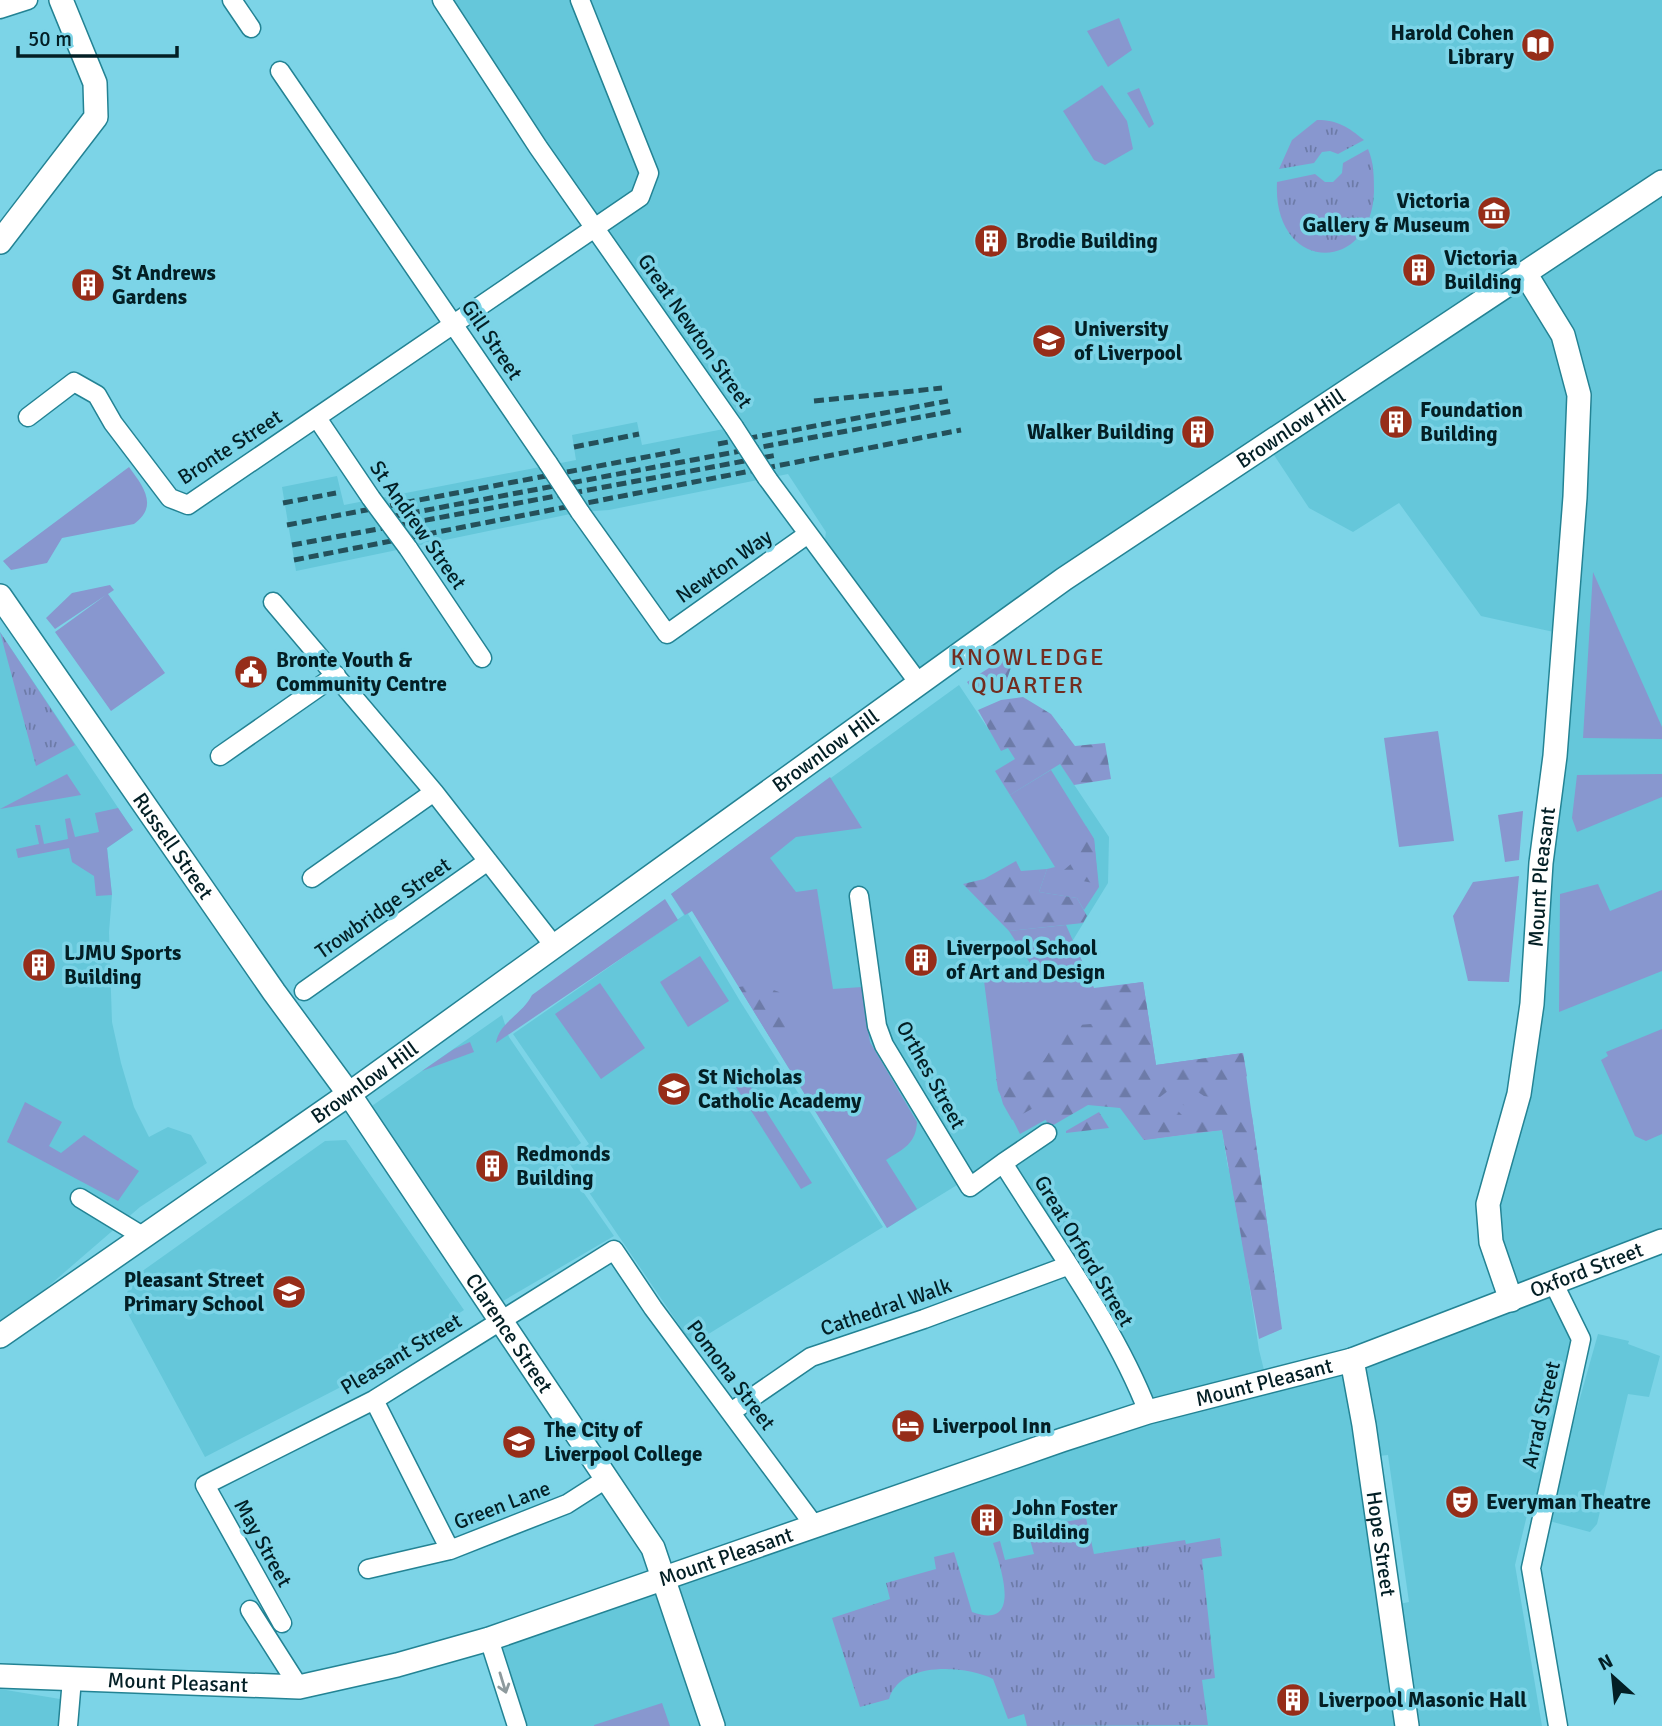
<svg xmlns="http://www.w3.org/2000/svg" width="1662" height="1726" font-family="Signika,sans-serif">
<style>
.built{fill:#65c7da;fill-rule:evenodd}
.grass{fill:#8897cf}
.forest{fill:url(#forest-firs)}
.park{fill:url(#park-tufts)}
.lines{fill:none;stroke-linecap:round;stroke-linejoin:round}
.minor-casing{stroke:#238394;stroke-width:21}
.tertiary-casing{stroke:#238394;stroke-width:26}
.minor{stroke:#fff;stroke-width:18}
.tertiary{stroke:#fff;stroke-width:23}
.rail{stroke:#24505a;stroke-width:5;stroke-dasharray:10 5;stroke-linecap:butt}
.minor-bridge-casing{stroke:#238394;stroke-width:21;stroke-linecap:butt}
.minor-bridge{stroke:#fff;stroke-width:18}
.oneway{stroke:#8e9a9d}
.labels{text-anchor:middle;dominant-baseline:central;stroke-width:7;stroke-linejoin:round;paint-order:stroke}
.poi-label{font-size:21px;font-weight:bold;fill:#031f25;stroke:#7cd4e7;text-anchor:start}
.street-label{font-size:21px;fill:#031f25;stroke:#7cd4e7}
.quarter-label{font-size:24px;letter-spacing:2px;fill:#722d20;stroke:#7cd4e7}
</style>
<defs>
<pattern id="forest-firs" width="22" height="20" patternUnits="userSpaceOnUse" patternTransform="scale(1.75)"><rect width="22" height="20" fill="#8897cf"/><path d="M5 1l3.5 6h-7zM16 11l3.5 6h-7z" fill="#6d7ba8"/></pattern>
<pattern id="park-tufts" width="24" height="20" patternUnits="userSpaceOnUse" patternTransform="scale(1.75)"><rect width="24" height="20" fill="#8897cf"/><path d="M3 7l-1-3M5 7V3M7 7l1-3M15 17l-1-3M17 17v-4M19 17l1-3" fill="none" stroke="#6d7ba8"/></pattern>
</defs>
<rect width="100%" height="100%" fill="#7cd4e7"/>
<!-- built -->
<path class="built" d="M442,0H1662V1242L1554,1284L1581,1339L1560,1437H1569L1598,1334L1629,1341L1628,1344L1660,1356L1649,1397L1628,1394L1597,1524L1590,1532L1527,1515L1515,1565L1542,1726H517L489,1639L1150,1411L1001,1158L887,1228L692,910L688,914L740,1001L883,1227L692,1344L567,1160L589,1144L513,1034L684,915L671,894L959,685L987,727L1049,747L1109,837L1108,883L1073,940L1094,989L1144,1140L1222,1130L1228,1168L1232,1170L1259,1350L1267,1382L1511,1301L1491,1242L1519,1094L1563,634L1481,616L1399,503L1353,532L1309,508L1266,443L918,682L823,554L826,532L788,474L609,510L580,512L296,571L282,487L337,476L344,505L576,460L572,435L637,422L642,445L734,427ZM1388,1455L1409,1602L1389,1606L1369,1457Z
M0,632L133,830L107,848L112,895L109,932L112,1022L121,1063L134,1107L149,1137L168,1127L191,1135L207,1163L140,1207L0,1328Z
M502,1015L509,1037L581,1143L560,1159L614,1236L503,1301L369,1108Z
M346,1140L464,1310L368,1373L205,1457L128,1314L125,1299L130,1284L141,1272L325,1141Z
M0,1689L66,1700L63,1726H0Z"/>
<!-- grass -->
<path class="grass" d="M1119,18L1132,50L1108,67L1087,31Z
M1102,85L1127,121L1133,149L1105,165L1094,160L1063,111Z
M1139,88L1154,124L1149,128L1127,93Z
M129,467C143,486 159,506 134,524L62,538L47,563L11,570L3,561Z
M1593,572L1662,727V739L1583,738Z
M110,585L114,590L108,594L165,673L111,711L55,632L106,595L55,629L46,618L72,593Z
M1438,731L1454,841L1399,847L1384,738Z
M1051,770L1094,839L1099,887L1084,910L1077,898L1039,892L1047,869L1055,867L1010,795Z
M67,774L81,795L0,809Z
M1662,774V797L1577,832L1572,818L1577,775Z
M830,777L862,828L796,837L770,858L796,892L817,889L833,989L862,987L870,1042L917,1122C916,1144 903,1149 886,1160L917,1209L887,1228L692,911L685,915L671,894Z
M118,808L133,830L107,848L112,895L96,896L94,876L72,862L69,848L18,858L16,849L39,844L35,825H40L44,844L68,839L65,819L70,818L75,837L99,832L95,813Z
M1523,811L1519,860L1505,862L1498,815Z
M1519,876L1509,982L1468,981L1453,916L1473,882Z
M1598,884L1610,911L1662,890V971L1559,1012L1560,894Z
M665,899L678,920L496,1043C499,1022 522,1015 532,995Z
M1066,925L1094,988L1143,982L1156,1065L1243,1053L1282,1329L1259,1339L1222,1130L1144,1140L1106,1086L1020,1134L998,1090L983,973L1032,966L1009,931Z
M700,956L729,1001L688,1027L660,982Z
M600,983L645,1048L601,1079L555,1014Z
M1662,1029V1134L1646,1141L1635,1136L1601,1060L1608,1056L1606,1052Z
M470,1042L474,1052L422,1071L454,1049Z
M745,1078L812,1183L801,1189L734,1084Z
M25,1102L62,1122L49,1146L61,1153L84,1135L139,1171L118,1201L7,1142Z
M662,1703L670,1726H594V1725Z"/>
<!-- forest -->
<path class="forest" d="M1017,650L1006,682L975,694L967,682Z
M1023,697L1051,714L1075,746L1105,743L1111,779L1074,785L1060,764L1010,795L995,771L1015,759L1008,748L1001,751L978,710L1001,700Z
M1086,826L1094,839L1098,884L1057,876L1079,857L1078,840Z
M1016,861L1021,871L1047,869L1039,892L1077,898L1087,916L1083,923L1009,931L963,884L984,879Z
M1143,982L1156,1065L1243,1053L1247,1076L1217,1098L1204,1096L1181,1081L1160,1097L1146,1095L1138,1089L1131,1098C1144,1109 1159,1104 1175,1108L1187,1120V1134L1144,1140L1120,1108L1088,1105L1050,1127L1037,1106L1012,1120L1003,1104L996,1079C1052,1070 1037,1065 1066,1026L1115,1022V1016L1098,1017L1094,989Z
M757,984L779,992L790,1013L785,1030L774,1044L739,987Z
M1193,1098L1226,1100L1247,1105L1252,1116L1277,1293L1252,1296L1222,1130L1194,1133L1197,1113L1180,1103Z
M1099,1112L1109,1128L1066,1133V1131Z"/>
<!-- park -->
<path class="park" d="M1317,120C1338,120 1348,127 1364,140L1338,154L1330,151L1322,152L1314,163L1279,169L1292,140Z
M1368,149C1374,163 1374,177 1374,192C1371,276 1272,273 1277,182L1315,174L1325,182H1333L1342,173L1343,163Z
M0,632L75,745L36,766Z
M1086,1518L1094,1554L1185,1540L1186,1544L1220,1538L1222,1556L1202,1559L1215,1678L1202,1680L1208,1725L1027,1726L1024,1714L1008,1719L993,1679C965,1665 900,1661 889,1699L860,1707L832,1618L890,1599L886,1583L936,1569L934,1557L954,1552L972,1612C1024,1631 1000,1566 993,1543L1000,1541L1005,1560L1034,1554L1027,1529Z"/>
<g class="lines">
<!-- minor casing -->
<g class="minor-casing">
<path id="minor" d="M232,0L251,28
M442,0L538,147L734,427
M0,9L28,0
M280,71L548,463
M28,417L74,382L97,395L113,423L170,498L188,505L640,197L649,173L580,0
M317,418L371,498
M767,478L918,682
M580,512L667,634L808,534
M408,548L482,658
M273,602L434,792L555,947
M220,756L336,675
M312,878L434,792
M859,896L877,1026L884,1045L970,1187L1003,1163
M304,991L488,861
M1047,1133L1003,1163C1052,1242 1115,1326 1148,1412
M80,1198L144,1237
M1554,1284L1581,1339L1531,1568L1558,1726
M374,1400L450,1550L567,1504L606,1479
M731,1412L811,1357L924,1319L1067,1266
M368,1569L450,1550
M250,1610L299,1687
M282,1623L205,1485L374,1400L614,1250L653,1308L814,1525
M489,1639L517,1726
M68,1726L72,1679"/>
</g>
<!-- tertiary casing -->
<g class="tertiary-casing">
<g id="tertiary">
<path d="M0,242L96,117L95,83L61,0"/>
<path id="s1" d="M0,596L274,992L349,1094L653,1548L713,1726"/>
<path id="s2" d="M1511,1300L1491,1242L1488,1204L1519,1094L1532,1004L1541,863L1555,756L1575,497L1579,395L1563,335L1525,273"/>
<path id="s3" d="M0,1336L349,1094L1064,579L1662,182"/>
<path id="s4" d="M1352,1360L1364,1425L1407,1726"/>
<path id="s5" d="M0,1676L299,1687L397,1665L489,1639L1062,1440L1148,1412L1352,1360L1662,1241"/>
</g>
</g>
<!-- minor -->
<use href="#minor" class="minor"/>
<!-- tertiary -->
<use href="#tertiary" class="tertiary"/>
<!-- rail -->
<path class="rail" d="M814,401L942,388
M718,444L948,401
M574,447L639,434
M283,503L336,493
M395,516L953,411
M287,525L683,450
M292,545L777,455
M294,560L961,430"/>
<!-- minor-bridge casing -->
<g class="minor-bridge-casing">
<path id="minor-bridge" d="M734,427L767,478
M548,463L580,512
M371,498L408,548"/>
</g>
<!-- minor-bridge -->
<use href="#minor-bridge" class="minor-bridge"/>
</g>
<!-- one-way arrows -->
<defs><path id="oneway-shaft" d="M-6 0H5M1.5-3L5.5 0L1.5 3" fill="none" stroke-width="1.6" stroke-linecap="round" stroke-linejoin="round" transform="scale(1.75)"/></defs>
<use class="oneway" href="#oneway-shaft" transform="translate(503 1683) rotate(73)"/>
<!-- icons -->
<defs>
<g id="library-disc" transform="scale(1.75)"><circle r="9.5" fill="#962d19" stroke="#7cd4e7"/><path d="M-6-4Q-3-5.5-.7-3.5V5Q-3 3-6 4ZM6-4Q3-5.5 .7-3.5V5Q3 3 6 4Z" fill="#fff"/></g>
<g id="museum-disc" transform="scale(1.75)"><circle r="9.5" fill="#962d19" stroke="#7cd4e7"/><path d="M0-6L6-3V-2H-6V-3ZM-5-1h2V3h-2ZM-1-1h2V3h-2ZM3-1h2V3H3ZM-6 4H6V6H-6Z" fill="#fff"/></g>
<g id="building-disc" transform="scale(1.75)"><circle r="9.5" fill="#962d19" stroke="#7cd4e7"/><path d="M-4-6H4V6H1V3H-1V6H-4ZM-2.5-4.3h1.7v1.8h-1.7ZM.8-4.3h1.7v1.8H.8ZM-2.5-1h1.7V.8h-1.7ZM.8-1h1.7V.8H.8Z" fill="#fff"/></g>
<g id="university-disc" transform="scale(1.75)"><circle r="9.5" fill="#962d19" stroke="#7cd4e7"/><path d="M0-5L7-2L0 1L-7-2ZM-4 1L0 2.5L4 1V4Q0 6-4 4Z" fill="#fff"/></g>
<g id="civic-disc" transform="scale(1.75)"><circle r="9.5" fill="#962d19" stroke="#7cd4e7"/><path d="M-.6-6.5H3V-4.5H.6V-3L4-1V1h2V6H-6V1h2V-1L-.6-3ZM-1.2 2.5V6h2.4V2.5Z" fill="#fff"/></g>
<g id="school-disc" transform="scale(1.75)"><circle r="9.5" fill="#962d19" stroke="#7cd4e7"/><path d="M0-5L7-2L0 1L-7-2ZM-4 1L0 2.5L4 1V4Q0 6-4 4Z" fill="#fff"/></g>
<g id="hotel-disc" transform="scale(1.75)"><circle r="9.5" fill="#962d19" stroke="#7cd4e7"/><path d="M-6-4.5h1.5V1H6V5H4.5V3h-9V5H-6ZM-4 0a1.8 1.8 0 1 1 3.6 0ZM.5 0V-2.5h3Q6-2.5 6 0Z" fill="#fff"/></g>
<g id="theatre-disc" transform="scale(1.75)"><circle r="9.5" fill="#962d19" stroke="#7cd4e7"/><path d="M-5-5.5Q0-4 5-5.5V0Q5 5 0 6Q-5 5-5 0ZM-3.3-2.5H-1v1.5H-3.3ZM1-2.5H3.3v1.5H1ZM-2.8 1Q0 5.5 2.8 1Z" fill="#fff"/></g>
</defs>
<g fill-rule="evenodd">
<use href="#library-disc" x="1538" y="45"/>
<use href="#museum-disc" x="1494" y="213"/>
<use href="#building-disc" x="991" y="241"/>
<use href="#building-disc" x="1419" y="270"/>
<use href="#building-disc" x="88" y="285"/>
<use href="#university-disc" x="1049" y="341"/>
<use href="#building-disc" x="1396" y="422"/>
<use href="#building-disc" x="1198" y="432"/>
<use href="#civic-disc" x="251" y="672"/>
<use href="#building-disc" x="921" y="960"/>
<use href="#building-disc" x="39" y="965"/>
<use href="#school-disc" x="674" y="1089"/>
<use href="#building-disc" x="492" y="1166"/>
<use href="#school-disc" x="289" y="1292"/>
<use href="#hotel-disc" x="908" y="1426"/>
<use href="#university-disc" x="519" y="1442"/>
<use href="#theatre-disc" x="1462" y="1502"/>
<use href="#building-disc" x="987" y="1520"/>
<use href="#building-disc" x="1293" y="1700"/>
</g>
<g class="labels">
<!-- poi labels -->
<g class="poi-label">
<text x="1514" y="33" text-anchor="end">Harold Cohen<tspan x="1514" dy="24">Library</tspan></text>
<text x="1470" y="201" text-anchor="end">Victoria<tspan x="1470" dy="24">Gallery &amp; Museum</tspan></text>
<text x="1016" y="241">Brodie Building</text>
<text x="1444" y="258">Victoria<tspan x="1444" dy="24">Building</tspan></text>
<text x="112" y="273">St Andrews<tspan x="112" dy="24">Gardens</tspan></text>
<text x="1074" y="329">University<tspan x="1074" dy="24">of Liverpool</tspan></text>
<text x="1420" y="410">Foundation<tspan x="1420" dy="24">Building</tspan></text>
<text x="1174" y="432" text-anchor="end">Walker Building</text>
<text x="276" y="660">Bronte Youth &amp;<tspan x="276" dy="24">Community Centre</tspan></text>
<text x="946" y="948">Liverpool School<tspan x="946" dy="24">of Art and Design</tspan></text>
<text x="64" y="953">LJMU Sports<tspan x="64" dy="24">Building</tspan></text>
<text x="698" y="1077">St Nicholas<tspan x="698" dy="24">Catholic Academy</tspan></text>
<text x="516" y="1154">Redmonds<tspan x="516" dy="24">Building</tspan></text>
<text x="264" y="1280" text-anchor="end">Pleasant Street<tspan x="264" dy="24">Primary School</tspan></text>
<text x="932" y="1426">Liverpool Inn</text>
<text x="544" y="1430">The City of<tspan x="544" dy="24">Liverpool College</tspan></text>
<text x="1486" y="1502">Everyman Theatre</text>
<text x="1012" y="1508">John Foster<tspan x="1012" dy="24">Building</tspan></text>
<text x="1318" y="1700">Liverpool Masonic Hall</text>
</g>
<!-- street labels -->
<g class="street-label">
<text transform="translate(695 331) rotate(55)">Great Newton Street</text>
<text transform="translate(492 340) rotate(56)">Gill Street</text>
<text stroke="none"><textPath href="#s3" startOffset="1578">Brownlow Hill</textPath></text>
<text transform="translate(230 447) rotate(-33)">Bronte Street</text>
<text transform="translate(418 525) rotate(55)">St Andrew Street</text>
<text transform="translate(724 566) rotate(-35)">Newton Way</text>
<text stroke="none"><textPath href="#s3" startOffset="1012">Brownlow Hill</textPath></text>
<text stroke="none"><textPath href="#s1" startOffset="304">Russell Street</textPath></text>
<text stroke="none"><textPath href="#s2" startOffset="432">Mount Pleasant</textPath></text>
<text transform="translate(383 908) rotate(-35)">Trowbridge Street</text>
<text transform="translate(931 1075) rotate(61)">Orthes Street</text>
<text stroke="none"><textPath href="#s3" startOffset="444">Brownlow Hill</textPath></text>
<text transform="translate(1084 1251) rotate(59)">Great Orford Street</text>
<text stroke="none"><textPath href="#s5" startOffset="1654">Oxford Street</textPath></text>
<text transform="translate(886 1307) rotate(-19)">Cathedral Walk</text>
<text stroke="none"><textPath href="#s1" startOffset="896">Clarence Street</textPath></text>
<text transform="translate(401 1354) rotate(-31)">Pleasant Street</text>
<text transform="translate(731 1375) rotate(53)">Pomona Street</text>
<text stroke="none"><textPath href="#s5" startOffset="1312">Mount Pleasant</textPath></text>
<text transform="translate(1541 1415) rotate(-77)">Arrad Street</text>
<text transform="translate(502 1505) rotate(-21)">Green Lane</text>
<text transform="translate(263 1543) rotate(61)">May Street</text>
<text stroke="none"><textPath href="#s4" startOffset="186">Hope Street</textPath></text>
<text stroke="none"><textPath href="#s5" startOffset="746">Mount Pleasant</textPath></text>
<text stroke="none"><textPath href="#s5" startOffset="178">Mount Pleasant</textPath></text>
</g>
<!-- quarter labels -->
<g class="quarter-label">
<text x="1028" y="657">KNOWLEDGE<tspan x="1028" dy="28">QUARTER</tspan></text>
</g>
</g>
<!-- north arrow -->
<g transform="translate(1613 1677) rotate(333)" stroke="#7cd4e7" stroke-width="5" paint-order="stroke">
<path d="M0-5L12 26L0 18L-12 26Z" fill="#031f25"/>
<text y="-10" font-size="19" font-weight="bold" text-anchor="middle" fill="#031f25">N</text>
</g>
<!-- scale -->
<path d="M18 46v10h159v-10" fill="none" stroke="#031f25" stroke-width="3.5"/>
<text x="28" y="46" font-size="21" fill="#031f25" stroke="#7cd4e7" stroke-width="5" paint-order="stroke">50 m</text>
</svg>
